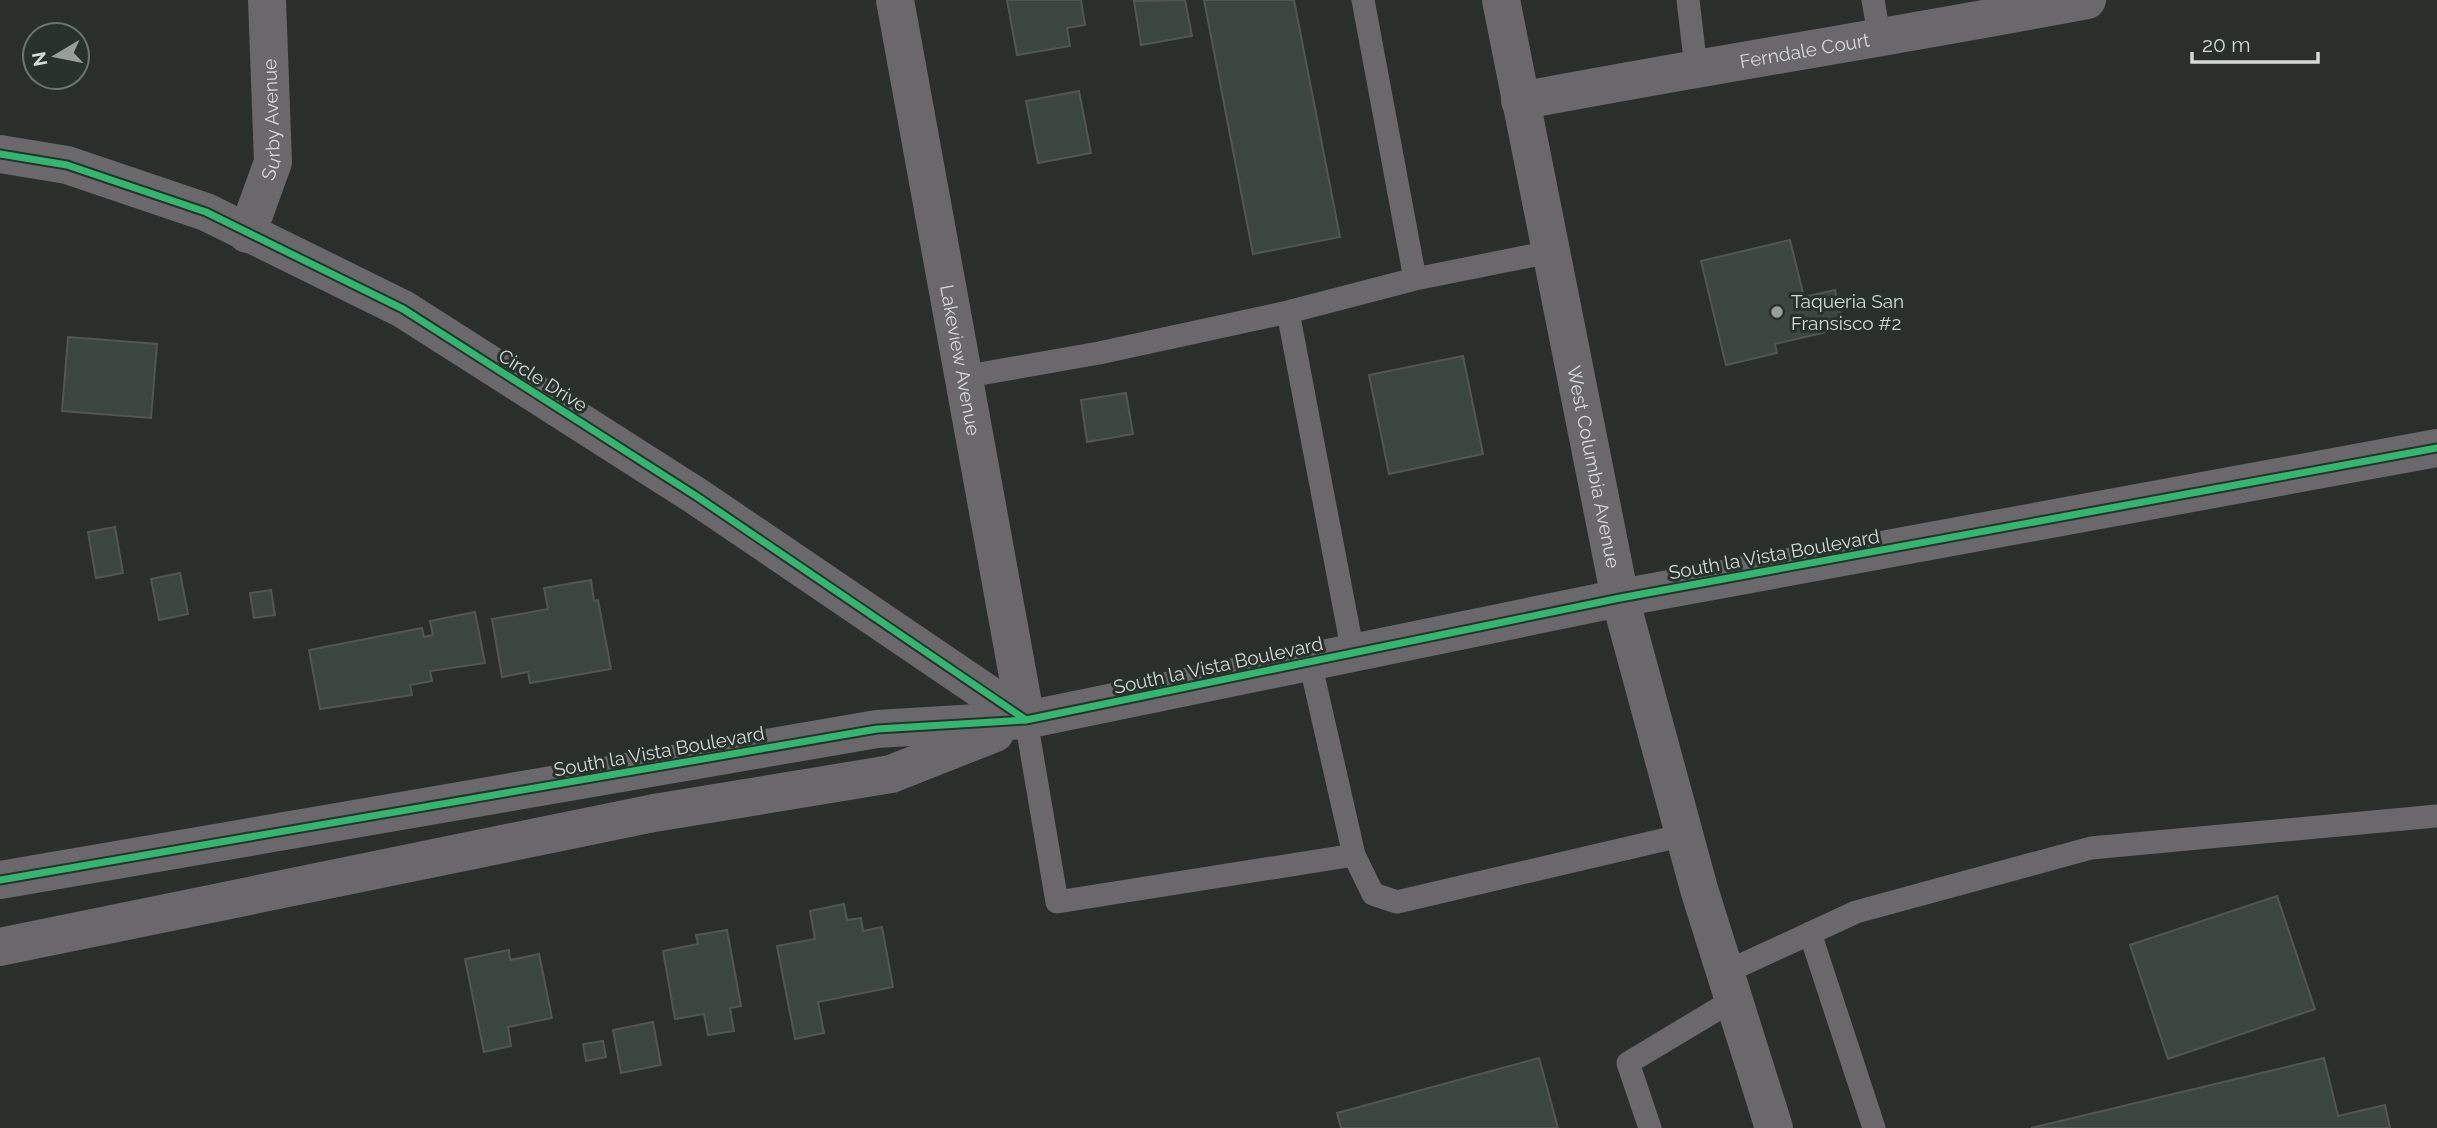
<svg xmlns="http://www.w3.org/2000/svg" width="2437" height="1128" font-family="Raleway,sans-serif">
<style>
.building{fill:#3c4640;stroke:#525653;stroke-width:2}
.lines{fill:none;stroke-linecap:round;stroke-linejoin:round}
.service{stroke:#6a686a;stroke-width:23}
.minor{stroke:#6a686a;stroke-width:38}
.primary{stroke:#6a686b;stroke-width:38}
.cycleway-casing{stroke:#28312b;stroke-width:11}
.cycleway{stroke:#33b770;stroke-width:7}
.poi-dot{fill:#999e9a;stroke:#28312b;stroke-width:2.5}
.labels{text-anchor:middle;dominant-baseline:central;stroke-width:6;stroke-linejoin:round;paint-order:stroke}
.street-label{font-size:19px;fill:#d5dad6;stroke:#28312b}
.poi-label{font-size:19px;fill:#d5dad6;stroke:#28312b;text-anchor:start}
</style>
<rect width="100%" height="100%" fill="#2a2f2c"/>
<!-- building -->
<path class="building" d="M1007,0H1081L1085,25L1067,28L1070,46L1017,55Z
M1185,0L1192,36L1141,45L1134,1Z
M1204,0H1294L1340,237L1253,254Z
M1079,91L1091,153L1038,163L1026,101Z
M1790,240L1804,297L1835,290L1844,328L1775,344L1777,353L1726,365L1701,261Z
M68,337L157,344L151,418L62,411Z
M1463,356L1483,454L1389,474L1369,375Z
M1126,393L1133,434L1087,442L1081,400Z
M115,527L123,573L96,578L88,532Z
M180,573L188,614L159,620L151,579Z
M591,580L594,601L598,600L611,669L530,683L528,672L502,677L492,619L548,609L544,588Z
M271,590L275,615L254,618L250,593Z
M475,612L485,663L430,671L432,681L410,685L412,695L320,709L309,650L422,628L424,637L433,635L430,621Z
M2277,896L2315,1009L2168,1059L2130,945Z
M844,904L847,920L861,918L863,931L882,927L893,987L818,1002L824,1033L795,1039L777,946L815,939L810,911Z
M727,930L741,1006L730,1008L734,1031L708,1035L704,1014L675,1019L663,951L698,944L696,935Z
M509,950L510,960L539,954L552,1018L508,1027L511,1046L484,1052L465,959Z
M653,1022L661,1065L621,1073L613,1030Z
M603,1041L606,1057L586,1061L583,1044Z
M1539,1058L1558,1128H1341L1337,1113Z
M2324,1058L2338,1116L2385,1105L2390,1128H2031Z"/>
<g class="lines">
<!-- service -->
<path class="service" d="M1363,0L1415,279
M1688,0L1696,68
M1873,0L1880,40
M963,377L1099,353L1288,312
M1353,653L1288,312L1415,279L1550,252
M1026,720L1057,902L1354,855L1310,662
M1354,855L1373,894L1397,902L1684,835
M1810,933L1874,1128
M1724,973L1856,912L2091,848L2437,816
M1650,1128L1628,1063L1733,1000"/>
<!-- minor -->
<g class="minor">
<path id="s1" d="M895,0L1026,720"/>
<path id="s2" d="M1520,101C1709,65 1898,36 2087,0"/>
<path d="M0,154L67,165L206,212L403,309L696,496L1026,720"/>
<path id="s3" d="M247,234L273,162L267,0"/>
<path d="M0,880L877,729L1026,720L1620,598L2437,448"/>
<path d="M0,947L654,813L891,774L995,733"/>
</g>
<!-- primary -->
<path class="primary" id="s4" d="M1501,0L1620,598L1699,889L1774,1128"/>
<!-- cycleway casing -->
<g class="cycleway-casing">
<path id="cycleway" d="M0,154L67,165L206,212L403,309L696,496L1026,720
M0,880L877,729L1026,720L1620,598L2437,448"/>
</g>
<!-- cycleway -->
<use href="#cycleway" class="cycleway"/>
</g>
<!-- markers -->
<circle class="poi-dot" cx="1777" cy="312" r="7"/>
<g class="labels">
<!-- street labels -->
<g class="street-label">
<text stroke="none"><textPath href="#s2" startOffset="289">Ferndale Court</textPath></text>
<text stroke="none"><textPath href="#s3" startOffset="119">Surby Avenue</textPath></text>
<text stroke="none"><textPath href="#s1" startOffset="366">Lakeview Avenue</textPath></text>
<text transform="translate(543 380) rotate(32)">Circle Drive</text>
<text stroke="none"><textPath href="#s4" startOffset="476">West Columbia Avenue</textPath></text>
<text transform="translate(1774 554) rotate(-10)">South la Vista Boulevard</text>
<text transform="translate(1218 665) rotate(-12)">South la Vista Boulevard</text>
<text transform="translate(659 751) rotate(-10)">South la Vista Boulevard</text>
</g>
<!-- poi labels -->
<g class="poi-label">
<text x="1791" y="301">Taqueria San<tspan x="1791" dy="22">Fransisco #2</tspan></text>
</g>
</g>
<!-- north arrow -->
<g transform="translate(56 56) rotate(260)"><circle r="33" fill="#28312b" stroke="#6d756f" stroke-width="2"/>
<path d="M0-5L12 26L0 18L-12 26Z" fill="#999e9a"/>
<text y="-10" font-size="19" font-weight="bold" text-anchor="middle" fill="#d5dad6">N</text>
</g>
<!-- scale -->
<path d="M2192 52v10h126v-10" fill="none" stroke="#d5dad6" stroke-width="3.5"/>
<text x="2202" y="52" font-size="21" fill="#d5dad6" stroke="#28312b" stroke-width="5" paint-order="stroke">20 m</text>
</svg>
